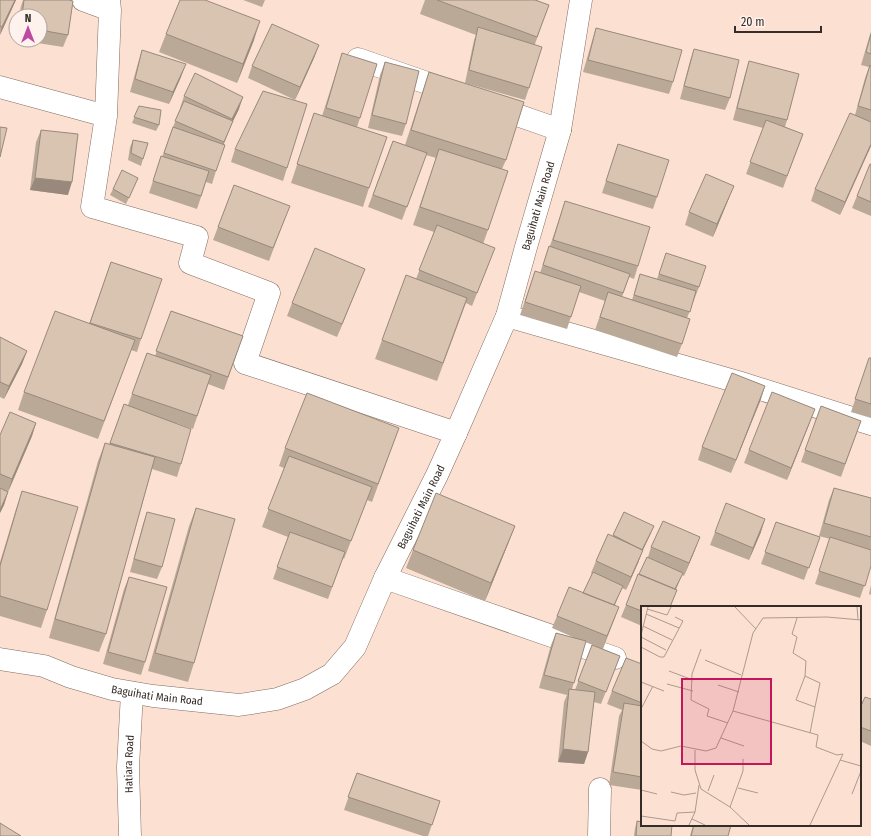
<svg xmlns="http://www.w3.org/2000/svg" width="871" height="836" font-family="'Fira Sans Condensed',sans-serif">
<style>
.lines{fill:none;stroke-linecap:round;stroke-linejoin:round}
.street-casing{stroke:#826b5f;stroke-width:23}
.secondary-casing{stroke:#826b5f;stroke-width:23}
.street{stroke:#fff;stroke-width:22}
.secondary{stroke:#fff;stroke-width:22}
.wall{fill:#bba998;fill-rule:evenodd}
.shaded-wall{fill:#98897c}
.building{fill:#d9c4b1;stroke:#98897c}
.labels{text-anchor:middle;dominant-baseline:central;stroke-width:3;stroke-linejoin:round;paint-order:stroke}
.street-label{font-size:11px;fill:#362c27;stroke:#fdf2ec}
.inset-road{fill:none;stroke:#ad998e;stroke-width:1}
.view{fill:#c2185b;fill-opacity:0.15;stroke:#c2185b;stroke-width:2}
.inset-edge{fill:none;stroke:#362c27;stroke-width:2}
</style>
<rect width="100%" height="100%" fill="#fce1d3"/>
<g class="lines">
<!-- street casing -->
<g class="street-casing">
<path id="street" d="M83,0L110,10
M109,0L110,10L106,116L92,207L197,237L190,263L269,293L245,363L456,433
M358,59L453,92
M0,87L106,116
M491,106L560,130
M507,316L738,382L871,424
M385,578L615,658
M599,836L600,789"/>
</g>
<!-- secondary casing -->
<g class="secondary-casing">
<g id="secondary">
<path id="s1" d="M0,659L44,666L71,677L112,689L153,696L239,705L277,699L305,689L332,674L355,647L385,578L437,475L456,433L507,316L526,247L560,130L581,0"/>
<path id="s2" d="M130,836L128,767L132,693"/>
</g>
</g>
<!-- street -->
<use href="#street" class="street"/>
<!-- secondary -->
<use href="#secondary" class="secondary"/>
</g>
<!-- wall -->
<path class="wall" d="M0,0H16L0,35Z
M23,0H69L68,35L63,47L18,40H40V16H19L21,6Z
M243,0H265L262,7Z
M425,0H538V1L549,5L535,44L529,88L525,100L465,83L474,40L476,35L420,14Z
M596,28L673,82L669,94L583,72L592,41Z
M871,31V146L840,215L811,201L815,189L855,115L865,78L869,67L861,65Z
M166,34L254,40L237,83L159,52Z
M319,45L314,58L295,100L248,78L252,66Z
M694,49L730,98L725,110L680,99L690,61Z
M142,50L181,77L169,104L130,92L138,63Z
M342,53L360,118L357,127L369,188L363,207L291,183L314,113L322,116L338,66Z
M749,61L787,120L785,127L803,134L783,188L746,174L763,128L733,120L745,74Z
M385,62L406,124L402,136L368,128L380,75Z
M429,72L506,160L502,169L488,230L483,244L490,261L472,306L466,303L437,381L375,359L406,275L416,279L434,232L413,225L436,158L426,155L402,220L368,207L393,141L405,145L423,90Z
M184,96L239,109L232,123L224,144L216,171L212,184L206,182L197,209L149,193L161,156L162,157L173,127L180,109V108Z
M139,106L159,125L156,131L132,123Z
M41,130L68,195L30,190L36,142Z
M133,140L143,159L141,166L128,160L130,147Z
M618,144L657,197L653,209L602,193Z
M235,149L287,168L283,181L231,162Z
M871,164V216L852,208L857,196Z
M138,178L126,204L110,195L113,189Z
M234,185L285,218L269,261L213,240Z
M729,198L713,237L685,225L689,212Z
M565,201L638,266L634,279L629,277L622,297L632,300L640,274L657,279L666,253L699,287L694,300L687,318L682,344L677,357L595,330L605,301L579,292L567,329L520,315L535,271L540,273L549,246H550Z
M111,262L141,339L137,352L131,350L98,439L18,410L24,392L89,324Z
M360,281L337,337L287,316L292,303Z
M171,311L243,336L224,390L208,384L193,429L176,423L181,464L177,477L152,469L106,634L99,652L49,638L98,461L105,443L109,445L124,404L128,405L147,353L155,356Z
M0,337L27,351L22,364L4,399L0,397Z
M869,358H871V418L851,412Z
M761,399L731,473L698,460L702,447Z
M821,406L861,421L841,477L801,462Z
M810,422L787,480L744,463L749,450Z
M36,423L32,436L8,492L4,505L0,513V435Z
M399,428L372,502L367,500L344,559L343,558L328,599L273,579L288,537L262,527L284,468L279,466L285,448Z
M834,488L871,498V566L860,598L815,584L830,539L819,536L829,500Z
M22,491L47,610L41,628L0,616V562L16,509Z
M196,508L194,663L188,682L148,671L189,526Z
M147,512L162,567L157,579L130,572L143,524Z
M624,512L651,533L643,550L638,563L626,590L622,588L615,605L614,620L603,649L620,656L601,704L594,702L588,752L584,764L558,762L564,702L567,695L539,688L551,645L556,633L575,638L552,628L557,616L583,593L592,574L591,573L596,561L613,536ZM585,642L598,647L592,645L575,690L572,689Z
M776,522L820,537L804,580L761,564Z
M515,526L508,544L485,601L406,568L413,550Z
M715,532H761L749,560L710,545Z
M651,547L695,550L684,576L682,575L676,590H677L670,607H642V626L621,617L626,605L647,557H648Z
M129,577L145,662L141,675L103,664L124,589Z
M871,585V595L869,594Z
M642,664V790L609,785L619,716L622,710L607,704L612,691Z
M870,699H871V746L860,741V708Z
M357,773L440,801L428,836H423L344,810Z
M637,821L671,836H634L635,828Z
M693,825H731L728,836H690Z"/>
<!-- shaded-wall -->
<path class="shaded-wall" d="M15,0H16L0,35L2,27Z
M260,21L254,40L237,83L243,64Z
M319,45L314,58L295,100L300,87Z
M186,64L181,77L169,104L173,92Z
M243,97L239,109L232,123L219,154L232,119Z
M871,144V146L840,215L845,202Z
M35,178L72,182L68,195L30,190Z
M734,186L729,198L713,237L717,224Z
M365,269L360,281L337,337L342,324Z
M27,351L22,364L4,399L9,386Z
M765,386L761,399L731,473L736,460Z
M815,409L810,422L787,480L791,468Z
M36,423L32,436L8,492L12,479Z
M8,492L4,505L0,513V510Z
M765,519L761,532L749,560L753,548Z
M515,526L508,544L485,601L491,583Z
M654,526L651,533L640,556L642,550Z
M700,537L695,550L684,576L689,563Z
M643,550L638,563L626,590L631,577Z
M619,607L614,620L602,649L607,636Z
M563,749L588,752L584,764L558,762Z"/>
<!-- building -->
<path class="building" d="M0,0H15L2,27L0,26Z
M24,0H69L73,1L68,35L40,30V16H22Z
M180,0H205L260,21L243,64L166,34Z
M437,0H535L549,5L537,37Z
M272,24L319,45L300,87L252,66Z
M478,27L542,47L529,88L469,70Z
M596,28L682,50L673,82L588,60Z
M871,34V54L866,52Z
M694,49L739,60L730,98L684,86Z
M142,50L186,64L173,92L135,79Z
M342,53L377,64L360,118L326,108Z
M749,61L799,74L787,120L737,108Z
M385,62L419,71L406,124L372,115Z
M870,65L871,66V110L858,106Z
M429,72L524,102L506,160L411,130Z
M195,73L243,97L232,119L184,96Z
M263,91L307,104L287,168L235,149Z
M184,101L233,121L224,142L175,121Z
M139,106L161,110L159,125L134,117Z
M314,113L387,137L369,188L297,164Z
M850,113L871,122V144L845,202L815,189Z
M766,120L803,134L787,176L750,162Z
M0,127L7,128L0,157Z
M173,127L225,145L216,171L164,153Z
M41,130L78,134L72,182L35,178Z
M133,140L148,143L143,159L131,153Z
M393,141L427,153L407,207L373,195Z
M618,144L669,160L657,197L606,181Z
M439,149L508,171L488,230L420,207Z
M161,156L209,171L201,196L153,181Z
M870,164H871V202L857,196Z
M122,170L138,178L129,198L113,189Z
M706,174L734,186L717,224L689,212Z
M234,185L290,206L273,248L218,227Z
M565,201L650,227L638,266L553,240Z
M437,225L495,248L477,293L419,270Z
M549,246L630,274L623,293L543,265Z
M315,248L365,269L342,324L292,303Z
M666,253L706,266L699,287L659,274Z
M111,262L162,279L141,339L90,323Z
M535,271L581,286L571,317L525,302Z
M640,274L696,291L690,312L634,295Z
M406,275L467,298L443,363L382,340Z
M608,292L690,319L682,344L600,317Z
M55,311L135,340L104,421L24,392Z
M171,311L243,336L228,377L156,351Z
M0,337L27,351L9,386L0,382Z
M147,353L211,375L197,416L132,394Z
M869,358H871V404L855,399Z
M732,373L765,386L736,460L702,447Z
M772,392L815,409L791,468L749,450Z
M307,393L399,428L378,484L285,448Z
M124,404L191,429L181,464L110,443Z
M821,406L861,421L845,464L805,450Z
M10,412L36,423L12,479L0,474V435Z
M105,443L155,457L106,634L55,619Z
M289,456L372,487L351,541L268,509Z
M0,488L8,492L0,510Z
M834,488L871,498V537L824,523Z
M22,491L78,507L47,610L0,596V566Z
M436,493L515,526L491,583L413,550Z
M726,503L765,519L753,548L715,532Z
M196,508L235,519L194,663L155,653Z
M147,512L175,519L162,567L134,559Z
M624,512L654,526L642,550L613,535Z
M663,521L700,537L689,563L651,547Z
M776,522L820,537L809,568L765,552Z
M290,532L345,552L332,587L277,567Z
M608,534L643,550L631,577L596,561Z
M830,537L871,550V566L865,586L819,571Z
M647,557L683,573L675,589L639,574Z
M593,572L623,586L614,605L583,593Z
M638,574L677,590L670,607H642V611L626,605Z
M129,577L167,587L145,662L108,652Z
M569,587L619,607L607,636L557,616Z
M556,633L586,641L574,683L544,675Z
M592,645L620,656L606,692L578,681Z
M626,658L642,664V703L612,691Z
M569,689L595,692L588,752L563,749Z
M865,697L871,699V731L860,727V708Z
M624,703L642,706V777L613,772Z
M357,773L440,801L432,825L348,797Z
M637,821L642,822V825H672L671,836H636Z
M0,823L21,836H0Z
M694,825H731L728,836H691Z"/>
<g class="labels">
<!-- street labels -->
<g class="street-label">
<text stroke="none"><textPath href="#s1" startOffset="858">Baguihati Main Road</textPath></text>
<text stroke="none"><textPath href="#s1" startOffset="534">Baguihati Main Road</textPath></text>
<text stroke="none"><textPath href="#s1" startOffset="162">Baguihati Main Road</textPath></text>
<text stroke="none"><textPath href="#s2" startOffset="72">Hatiara Road</textPath></text>
</g>
</g>
<!-- overview -->
<g transform="translate(641 606)">
<rect width="220" height="220" fill="#fce1d3"/>
<path class="inset-road" d="M94,1L115,23M216,1L217,13M6,3L26,9L30,1M5,8L38,22M156,12L151,28L156,31L152,47L165,55L164,70M2,20L31,34M0,29L7,1M0,31L25,44M0,41L19,51H23L42,15L34,11M60,43L51,68L50,94L68,103L66,110L87,117M64,54L100,69M28,65L52,74M0,76L23,85M26,78L52,85M77,79L98,86M0,103L12,80M92,105L177,129L175,141L196,149L202,148L169,219M169,127L174,101L179,77L164,70L155,94L174,101M80,132L103,140M0,135L11,143L20,145L40,140L65,145L75,142L92,105L112,27L122,12L186,11L220,14M54,144V164L60,183L89,201L108,219M199,154L220,160M97,182L117,187M0,184L16,188M67,185L73,169M30,186L43,189L55,187M211,188L220,165M89,201L102,165V153M0,210L34,215L36,207L54,206M51,213L64,219M48,219L54,206L58,179"/>
<path class="view" d="M41,73H130V158H41Z"/>
<rect width="220" height="220" class="inset-edge"/>
</g>
<!-- north arrow -->
<g transform="translate(28 28)"><circle r="19" fill="#fdf2ec" stroke="#ada39d"/>
<path d="M0-3L7 15L0 10L-7 15Z" fill="#bf4aa2"/>
<text y="-6" font-size="11" font-weight="bold" text-anchor="middle" fill="#362c27">N</text>
</g>
<!-- scale -->
<path d="M735 26v6h86v-6" fill="none" stroke="#362c27" stroke-width="2"/>
<text x="741" y="26" font-size="12" fill="#362c27" stroke="#fdf2ec" stroke-width="3" paint-order="stroke">20 m</text>
</svg>
